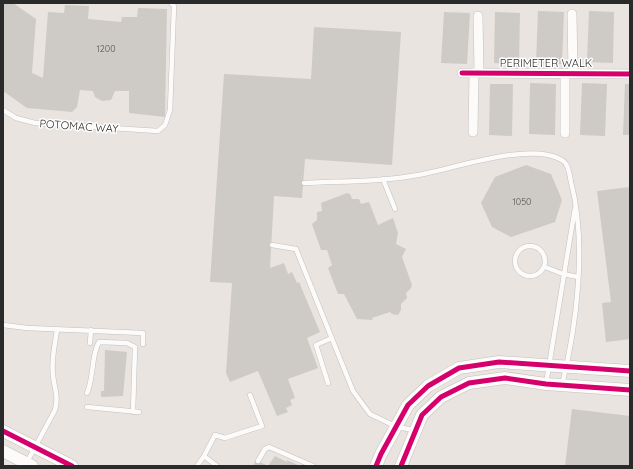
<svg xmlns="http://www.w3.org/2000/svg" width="633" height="469" font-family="Quicksand,sans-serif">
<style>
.building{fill:#cecac6}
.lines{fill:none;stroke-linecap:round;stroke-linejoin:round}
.lane-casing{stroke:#c2c0c1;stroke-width:5.5}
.street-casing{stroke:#c2c0c1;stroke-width:10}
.secondary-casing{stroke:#c2c0c1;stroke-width:13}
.lane{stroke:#fcfbfa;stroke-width:4.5}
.street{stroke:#fcfbfa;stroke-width:9}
.secondary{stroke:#fcfbfa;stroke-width:12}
.cycleway-casing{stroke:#fff;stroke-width:8}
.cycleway{stroke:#d6006c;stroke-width:5}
.labels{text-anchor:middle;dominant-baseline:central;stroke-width:3;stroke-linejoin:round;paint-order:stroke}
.number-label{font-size:9px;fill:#555453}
.street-label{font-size:11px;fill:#2a2a2a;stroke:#fff}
</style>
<rect width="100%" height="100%" fill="#e9e4df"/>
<!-- building -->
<path class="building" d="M3,3H13L36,19L32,73L43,78L48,12L64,13L65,5L89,6L88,19L121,22L122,17H137L138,8L167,9L165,117L129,113V91H115L111,100L102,101L95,97L93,91L80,90L77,107L72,112L27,108L3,91Z
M538,11L564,12L562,64L536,63Z
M589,11L614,12L613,63L587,62Z
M444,12L470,13L467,64L441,63Z
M495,12L520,13L519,64L494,63Z
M314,27L401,32L392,165L305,159L302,198L274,196L270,268L284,263L288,274L292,272L297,283L299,282L320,332L307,338L318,368L288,379L295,398L290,400L292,405L286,408L288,412L277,416L258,371L230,382L226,373L232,283L210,282L224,74L311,79Z
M530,83L556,84L555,135L529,134Z
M582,83L607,84L605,136L580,135Z
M490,84H513L512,136L489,135Z
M625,84H630V135H623Z
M526,165L551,174L562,200L555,222L511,237L492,227L481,203L495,177Z
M630,187V339L606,342L602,303L611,302L597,191Z
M347,193L350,194L352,199H359L361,204L369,202L378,225L393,218L398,233L396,244L406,249L402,257L412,285L411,288L406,293L407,298L401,304V310L398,315L392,314L390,312L372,318L373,320L357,319L344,294H338L328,268L332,265L327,250H321L312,224L317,220V212L322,211L321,203Z
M105,350L127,352L123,396L101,397V391H104Z
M572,409L630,416V466H565Z
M275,456L287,462V460L300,466H253L256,460L268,466Z"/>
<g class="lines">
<!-- lane casing -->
<g class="lane-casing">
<path id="lane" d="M3,110L16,118L35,123L158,131L165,125L170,110L174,6L171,3
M383,179L395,209
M304,183C341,181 381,182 418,175C453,169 528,142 560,159C569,163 569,173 571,182C587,243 577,324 562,385
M272,245L296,249L353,391L370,414L397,427L414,430
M515 261a15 15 0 1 1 30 0a15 15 0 1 1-30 0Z
M545,267L563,274L578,277
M3,325L27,328L143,333V344
M90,343L91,330
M328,383L316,345L332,338
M546,384L575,208
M87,393C94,378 91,355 99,342L127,343L135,347L133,412
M87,407L139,412
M204,456L215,435L225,438L262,426L250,395
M258,461L265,449L269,447L313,466
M27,462L55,410C59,396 54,388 53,375C51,360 55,344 57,330
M197,466L204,456L217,466"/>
</g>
<!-- street casing -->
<g class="street-casing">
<path id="street" d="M572,14L573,73
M478,16L479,73
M462,73L630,74
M565,74V133
M473,132L474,73"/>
</g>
<!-- secondary casing -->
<g class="secondary-casing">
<path id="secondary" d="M3,431L72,466
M3,451L32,466
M376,466L381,454L408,405L428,386L459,368L499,362L630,371
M401,466L422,415L441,397L469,383L505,378L546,384L630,390"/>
</g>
<!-- lane -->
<use href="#lane" class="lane"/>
<!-- street -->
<use href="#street" class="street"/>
<!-- secondary -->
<use href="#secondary" class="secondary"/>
<!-- cycleway casing -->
<g class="cycleway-casing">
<path id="cycleway" d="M462,73L630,74
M3,431L72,466
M376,466L381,454L408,405L428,386L459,368L499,362L630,371
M401,466L422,415L441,397L469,383L505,378L546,384L630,390"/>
</g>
<!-- cycleway -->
<use href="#cycleway" class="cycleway"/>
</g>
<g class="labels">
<!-- number labels -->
<g class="number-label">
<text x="106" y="48">1200</text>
<text x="522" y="201">1050</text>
</g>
<!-- street labels -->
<g class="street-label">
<text x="546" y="63">PERIMETER WALK</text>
<text transform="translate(79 126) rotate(4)">POTOMAC WAY</text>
</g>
</g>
<!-- border -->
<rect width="633" height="469" fill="none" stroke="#2a2a2a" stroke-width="8"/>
</svg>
